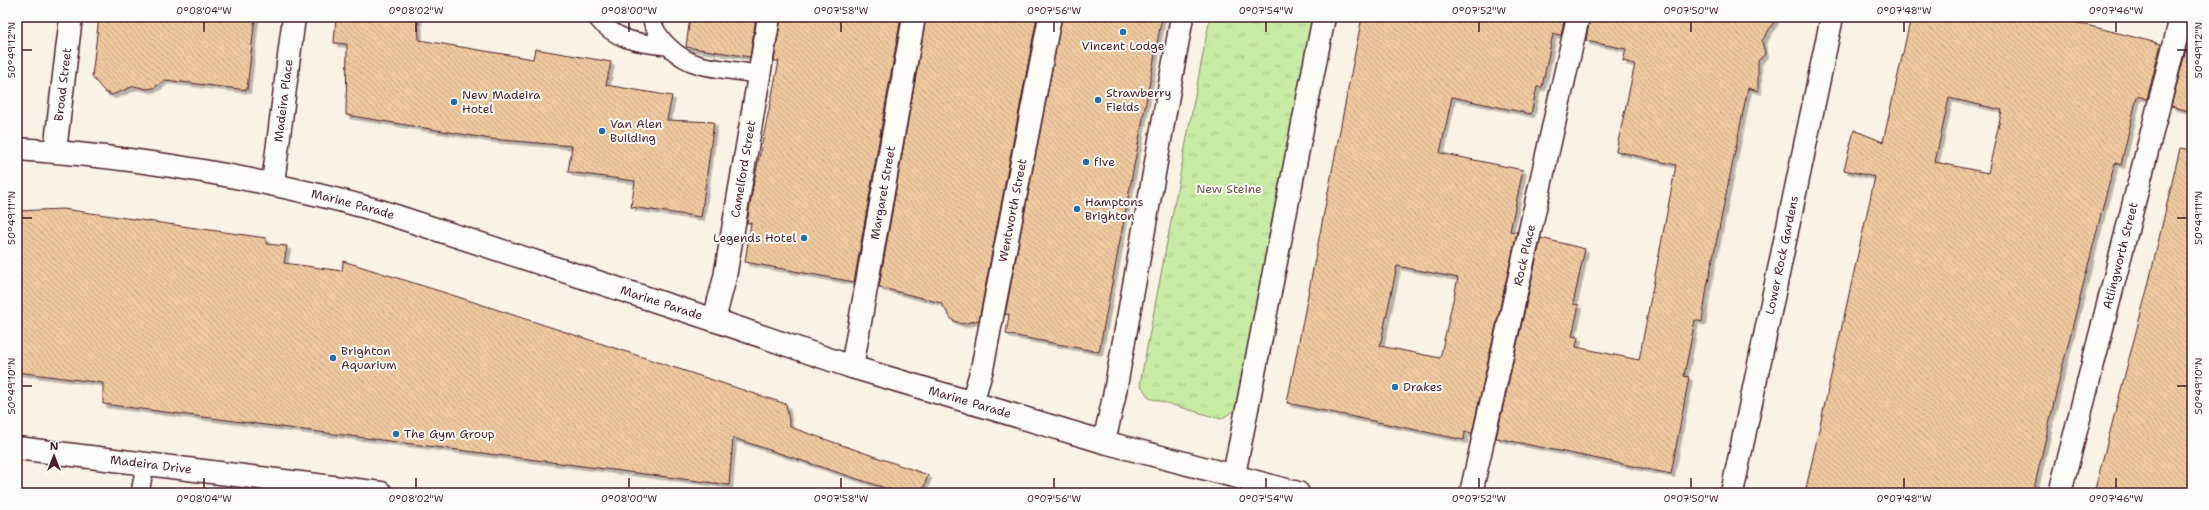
<svg xmlns="http://www.w3.org/2000/svg" width="2209" height="510" font-family="'Shantell Sans',sans-serif">
<style>
.park{fill:url(#park-tufts);stroke:#898568}
.building{fill:url(#building-back-hatch);stroke:#4a1f2b;fill-rule:evenodd;filter:url(#shadow)}
.lines{fill:none;stroke-linecap:round;stroke-linejoin:round}
.lane-casing{stroke:#4a1f2b;stroke-width:20}
.street-casing{stroke:#4a1f2b;stroke-width:25}
.secondary-casing{stroke:#4a1f2b;stroke-width:25}
.primary-casing{stroke:#4a1f2b;stroke-width:25}
.lane{stroke:#fdfcf7;stroke-width:17}
.street{stroke:#fdfcf7;stroke-width:22}
.secondary{stroke:#fdfcf7;stroke-width:22}
.primary{stroke:#fdfcf7;stroke-width:22}
.ticks{fill:none;stroke:#4a1f2b;stroke-width:1.5}
.poi-dot{fill:#1f6fb2;stroke:#fdfcf7;stroke-width:1.5}
.labels{text-anchor:middle;dominant-baseline:central;stroke-width:4;stroke-linejoin:round;paint-order:stroke}
.poi-label{font-size:12px;fill:#4a1f2b;stroke:#fdfcf7;text-anchor:start}
.street-label{font-size:12px;fill:#4a1f2b;stroke:#fdfcf7}
.park-label{font-size:12px;fill:#6a524a;stroke:#fdfcf7}
.neatline{fill:none;stroke:#4a1f2b;stroke-width:1.5}
.ticks-label{font-size:10px;text-anchor:middle;fill:#4a1f2b}
</style>
<defs>
<pattern id="park-tufts" width="24" height="20" patternUnits="userSpaceOnUse"><rect width="24" height="20" fill="#c8eba5"/><path d="M3 7l-1-3M5 7V3M7 7l1-3M15 17l-1-3M17 17v-4M19 17l1-3" fill="none" stroke="#adc98e"/></pattern>
<pattern id="building-back-hatch" width="6" height="6" patternUnits="userSpaceOnUse"><rect width="6" height="6" fill="#efc89f"/><path d="M-1 5l2 2M0 0l6 6M5-1l2 2" fill="none" stroke="#ceab89"/></pattern>
<filter id="shadow"><feDropShadow dx="3.5" dy="3.5" stdDeviation="0" flood-color="#0004"/></filter>
</defs>
<rect width="100%" height="100%" fill="#faf2e5"/>
<filter id="ink" filterUnits="userSpaceOnUse"><feTurbulence type="fractalNoise" baseFrequency=".025" numOctaves="2"/><feDisplacementMap in="SourceGraphic" scale="8" xChannelSelector="R" yChannelSelector="G"/><feConvolveMatrix kernelMatrix="1 2 1 2 8 2 1 2 1" color-interpolation-filters="sRGB"/></filter>
<g filter="url(#ink)">
<!-- park -->
<path class="park" d="M1210,17H1314L1237,409L1221,419L1149,398L1140,384Z"/>
<!-- building -->
<path class="building" d="M99,17H255L247,90L165,80L154,88L147,89L134,86L112,95L105,92L92,77Z
M336,17H418L419,40L533,59L535,49L611,62L606,85L672,96L667,120L714,122L701,217L631,207L635,181L568,172L572,146L491,139L346,115L347,44L334,43Z
M690,17H756L750,57L686,47Z
M781,17H901L854,282L745,262L751,223H747L753,187L779,61H774Z
M926,17H1037L979,320L962,324L952,320L941,303L879,287Z
M1062,17H1162L1099,352L1006,334L1009,314L1005,315Z
M1362,17H1565L1561,35L1553,34L1542,87H1537L1531,114L1452,97L1440,153L1523,170L1510,231L1517,232L1472,433L1465,432L1464,440L1287,403ZM1397,266L1458,278L1440,358L1380,346Z
M1590,17H1777L1762,41L1765,54L1758,61V91L1748,88L1707,287L1702,322L1695,320L1684,376L1689,377L1671,474L1496,438L1541,238L1585,249L1573,304L1579,305L1572,336L1578,337L1576,347L1639,360L1676,165L1616,151L1635,64L1623,61L1626,49L1586,41Z
M1911,17H2055L2161,44L2147,99L2137,96L2121,165L2115,163L2107,191L2061,372L2033,493H1805L1875,177L1844,170L1854,130L1883,142ZM1949,98L2002,110L1988,173L1935,162Z
M2186,50L2192,52V112L2171,106Z
M2180,148L2192,150V493H2094L2148,286Z
M63,209L266,238V244L287,246L284,263L342,271L343,261L449,294L786,404L790,427L928,475L922,493H900L733,438L729,485L103,404V383L17,372V211Z"/>
<g class="lines">
<!-- lane casing -->
<g class="lane-casing">
<path id="lane" d="M596,17C615,40 637,43 666,46
M651,17C655,38 679,60 700,65C719,70 739,70 758,75
M140,493L145,465"/>
</g>
<!-- street casing -->
<g class="street-casing">
<g id="street">
<path id="s1" d="M55,151L71,17"/>
<path id="s2" d="M273,183L294,17"/>
<path id="s3" d="M714,320L725,277L769,17"/>
<path id="s4" d="M852,367L914,17"/>
<path id="s5" d="M972,403L982,369L1050,17"/>
<path d="M1104,442L1114,397L1182,17"/>
<path id="s6" d="M17,448L381,493"/>
<path d="M1234,475L1324,17"/>
<path id="s7" d="M1471,493L1578,17"/>
<path id="s8" d="M1732,493L1832,17"/>
<path id="s9" d="M2060,493L2181,18"/>
</g>
</g>
<!-- secondary casing -->
<g class="secondary-casing">
<path id="secondary" d="M2176,17L2192,22"/>
</g>
<!-- primary casing -->
<g class="primary-casing">
<g id="primary">
<path id="s10" d="M17,149C139,157 262,178 380,211L714,320L852,367L1104,442L1298,493"/>
</g>
</g>
<!-- lane -->
<use href="#lane" class="lane"/>
<!-- street -->
<use href="#street" class="street"/>
<!-- secondary -->
<use href="#secondary" class="secondary"/>
<!-- primary -->
<use href="#primary" class="primary"/>
</g>
</g>
<!-- ticks -->
<path class="ticks" d="M204,22V32M416,22V32M629,22V32M841,22V32M1054,22V32M1266,22V32M1479,22V32M1691,22V32M1904,22V32M2116,22V32M22,50H32M2177,50H2187M22,218H32M2177,218H2187M22,386H32M2177,386H2187M204,478V488M416,478V488M629,478V488M841,478V488M1054,478V488M1266,478V488M1479,478V488M1691,478V488M1904,478V488M2116,478V488"/>
<!-- markers -->
<g class="poi-dot">
<circle cx="1123" cy="32" r="4"/>
<circle cx="1098" cy="100" r="4"/>
<circle cx="454" cy="102" r="4"/>
<circle cx="602" cy="131" r="4"/>
<circle cx="1086" cy="162" r="4"/>
<circle cx="1077" cy="209" r="4"/>
<circle cx="804" cy="238" r="4"/>
<circle cx="333" cy="358" r="4"/>
<circle cx="1395" cy="387" r="4"/>
<circle cx="396" cy="434" r="4"/>
</g>
<g class="labels">
<!-- poi labels -->
<g class="poi-label">
<text x="1123" y="46" text-anchor="middle">Vincent Lodge</text>
<text x="1106" y="93">Strawberry<tspan x="1106" dy="14">Fields</tspan></text>
<text x="462" y="95">New Madeira<tspan x="462" dy="14">Hotel</tspan></text>
<text x="610" y="124">Van Alen<tspan x="610" dy="14">Building</tspan></text>
<text x="1094" y="162">five</text>
<text x="1085" y="202">Hamptons<tspan x="1085" dy="14">Brighton</tspan></text>
<text x="796" y="238" text-anchor="end">Legends Hotel</text>
<text x="341" y="351">Brighton<tspan x="341" dy="14">Aquarium</tspan></text>
<text x="1403" y="387">Drakes</text>
<text x="404" y="434">The Gym Group</text>
</g>
<!-- street labels -->
<g class="street-label">
<text stroke="none"><textPath href="#s1" startOffset="67">Broad Street</textPath></text>
<text stroke="none"><textPath href="#s2" startOffset="83">Madeira Place</textPath></text>
<text stroke="none"><textPath href="#s3" startOffset="154">Camelford Street</textPath></text>
<text stroke="none"><textPath href="#s4" startOffset="177">Margaret Street</textPath></text>
<text stroke="none"><textPath href="#s10" startOffset="341">Marine Parade</textPath></text>
<text stroke="none"><textPath href="#s5" startOffset="197">Wentworth Street</textPath></text>
<text stroke="none"><textPath href="#s7" startOffset="244">Rock Place</textPath></text>
<text stroke="none"><textPath href="#s8" startOffset="243">Lower Rock Gardens</textPath></text>
<text stroke="none"><textPath href="#s9" startOffset="245">Atlingworth Street</textPath></text>
<text stroke="none"><textPath href="#s10" startOffset="665">Marine Parade</textPath></text>
<text stroke="none"><textPath href="#s10" startOffset="989">Marine Parade</textPath></text>
<text stroke="none"><textPath href="#s6" startOffset="135">Madeira Drive</textPath></text>
</g>
<!-- park labels -->
<g class="park-label">
<text x="1229" y="189">New Steine</text>
</g>
</g>
<!-- margin -->
<rect width="2209" height="510" fill="none" stroke="#fdfcf7" stroke-width="44"/>
<!-- north arrow -->
<g transform="translate(54 456)" stroke="#fdfcf7" stroke-width="3" paint-order="stroke">
<path d="M0-3L7 15L0 10L-7 15Z" fill="#4a1f2b"/>
<text y="-6" font-size="11" font-weight="bold" text-anchor="middle" fill="#4a1f2b">N</text>
</g>
<rect x="22" y="22" width="2165" height="466" class="neatline"/>
<g class="ticks-label">
<text x="204" y="14">0°08'04"W</text>
<text x="416" y="14">0°08'02"W</text>
<text x="629" y="14">0°08'00"W</text>
<text x="841" y="14">0°07'58"W</text>
<text x="1054" y="14">0°07'56"W</text>
<text x="1266" y="14">0°07'54"W</text>
<text x="1479" y="14">0°07'52"W</text>
<text x="1691" y="14">0°07'50"W</text>
<text x="1904" y="14">0°07'48"W</text>
<text x="2116" y="14">0°07'46"W</text>
<text transform="translate(11 50) rotate(-90)" y="4">50°49'12"N</text>
<text transform="translate(2198 50) rotate(-90)" y="4">50°49'12"N</text>
<text transform="translate(11 218) rotate(-90)" y="4">50°49'11"N</text>
<text transform="translate(2198 218) rotate(-90)" y="4">50°49'11"N</text>
<text transform="translate(11 386) rotate(-90)" y="4">50°49'10"N</text>
<text transform="translate(2198 386) rotate(-90)" y="4">50°49'10"N</text>
<text x="204" y="502">0°08'04"W</text>
<text x="416" y="502">0°08'02"W</text>
<text x="629" y="502">0°08'00"W</text>
<text x="841" y="502">0°07'58"W</text>
<text x="1054" y="502">0°07'56"W</text>
<text x="1266" y="502">0°07'54"W</text>
<text x="1479" y="502">0°07'52"W</text>
<text x="1691" y="502">0°07'50"W</text>
<text x="1904" y="502">0°07'48"W</text>
<text x="2116" y="502">0°07'46"W</text>
</g>
</svg>
